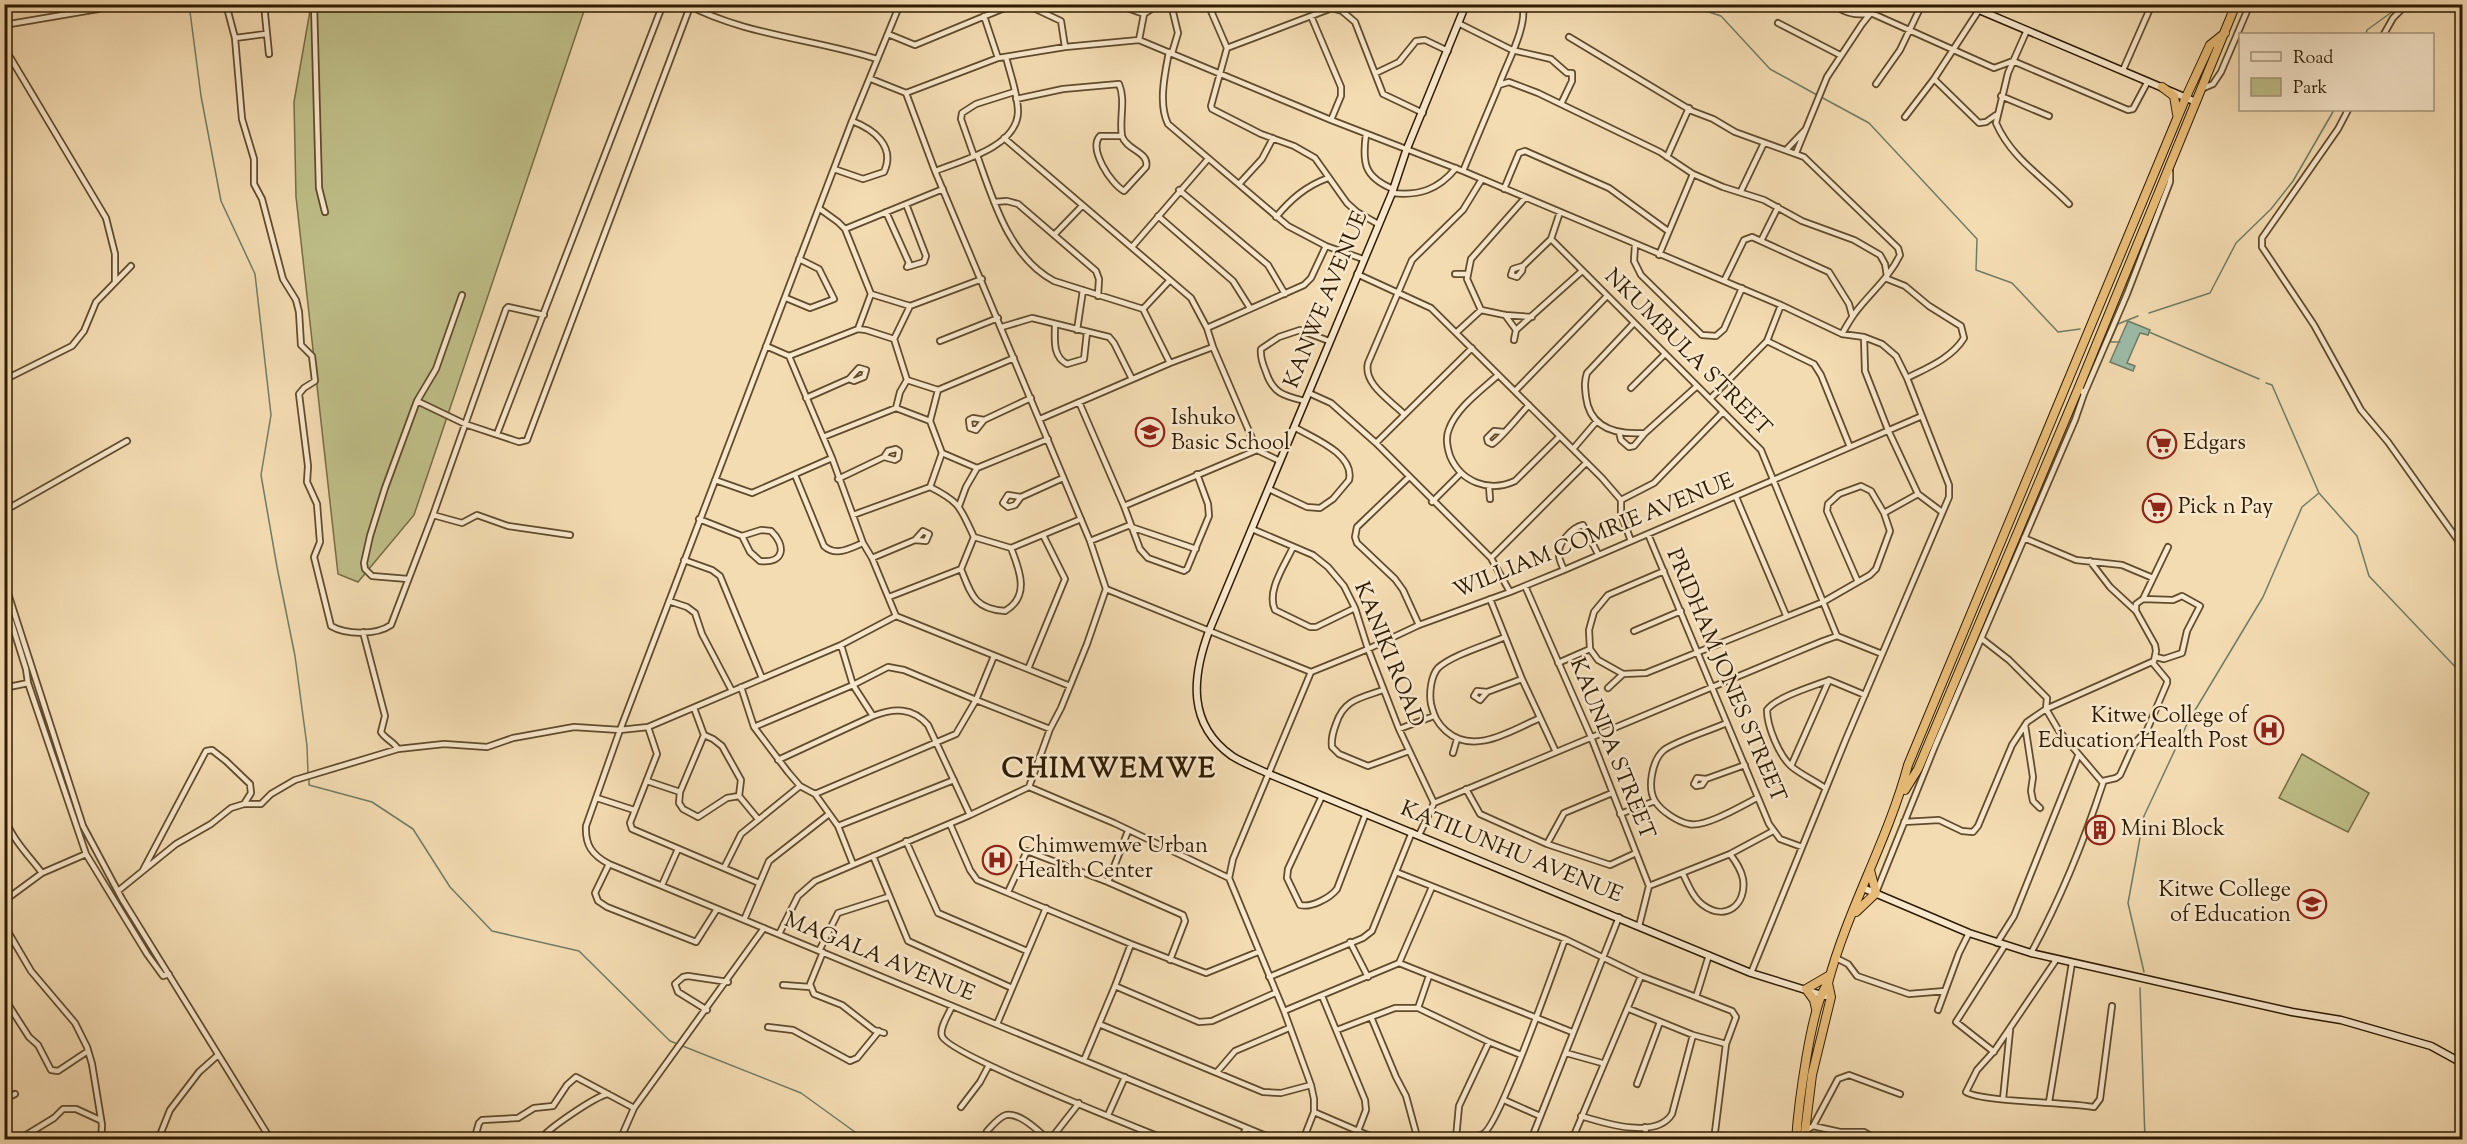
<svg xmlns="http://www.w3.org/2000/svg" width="2467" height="1144" font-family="'Sorts Mill Goudy',serif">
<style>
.green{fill:#bfbf89;stroke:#766d44;stroke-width:1.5}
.water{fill:#9cbca9;stroke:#707c65;stroke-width:1.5}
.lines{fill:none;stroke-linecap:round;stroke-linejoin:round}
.stream{stroke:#707c65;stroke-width:1.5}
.street-casing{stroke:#604b2c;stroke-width:8}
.secondary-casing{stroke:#2e1b00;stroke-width:9}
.highway-casing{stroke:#2e1b00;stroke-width:10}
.street{stroke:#f8e8cd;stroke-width:4.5}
.secondary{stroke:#f8e8cd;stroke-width:6}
.highway{stroke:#eabe79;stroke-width:8}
.labels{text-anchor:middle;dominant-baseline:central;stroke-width:5;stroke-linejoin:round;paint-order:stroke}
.street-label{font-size:22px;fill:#2e1b00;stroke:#f8e8cd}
.poi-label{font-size:22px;fill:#2e1b00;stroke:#f8e8cd;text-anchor:start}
.district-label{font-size:28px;font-weight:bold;letter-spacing:1.5px;fill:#2e1b00;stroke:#f8e8cd}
</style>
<rect width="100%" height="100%" fill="#f4dcb2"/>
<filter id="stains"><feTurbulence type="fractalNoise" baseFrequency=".00333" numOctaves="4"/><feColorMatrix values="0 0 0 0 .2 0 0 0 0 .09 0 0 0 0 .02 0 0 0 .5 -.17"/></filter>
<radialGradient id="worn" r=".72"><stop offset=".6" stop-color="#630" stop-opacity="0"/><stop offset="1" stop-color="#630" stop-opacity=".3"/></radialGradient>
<!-- green -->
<path class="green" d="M311,5H586L414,515L358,582L338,574L296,197L294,102Z
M2302,754L2369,793L2348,832L2279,798Z"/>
<!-- water -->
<path class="water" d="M2128,321L2150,330L2148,335L2140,333L2127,363L2135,366L2133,371L2110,362Z"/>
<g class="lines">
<!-- stream -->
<path class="stream" d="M189,4L201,96L221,201L255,274L271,415L261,475L277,567L295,656L307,746L308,773
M1685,4L1721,16L1770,69L1817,95
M2366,34L2367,30L2403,4
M1821,97L1869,123L1977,239L1976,270L2012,283L2058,332L2080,329
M2149,313L2210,293L2236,243L2271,209L2293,181L2334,110
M2149,332L2259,379
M2120,342H2110L2118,324L2138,316
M2266,383L2272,385L2319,493L2357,536L2369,576L2462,674
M309,778V785L372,802L413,829L450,887L492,931L579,951L670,1041L801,1093L866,1140
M2144,972L2128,903L2144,816L2188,722L2263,597L2302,507L2319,493
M2140,988L2145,1140"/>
<!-- street casing -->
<g class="street-casing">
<path id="street" d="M226,4L235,38L242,119L254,159V184L262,199L283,279L296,300L299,312L301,345L312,356L315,381L304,388L299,394L308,466L307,482L317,504L320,542L314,557L331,626C346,635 377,635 391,625L433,515L506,309L508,307L544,315
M264,4L269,54
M314,4L319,188L325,212
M686,4C744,35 814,39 877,59
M900,4L852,121L620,730L586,826C585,845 592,855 609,864L1276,1140
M1025,4L1061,21L1065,47
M1116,4L1144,14L1139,40
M1171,4L1178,33L1172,53
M1208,4L1227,48L1211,106L1212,109L1261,134L1294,146L1315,158L1347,203L1357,212L1378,224
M1334,4L1332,8L1342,11L1355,22L1383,94L1423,113
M1831,4C1845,12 1855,17 1871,13L1994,68L2013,61L2128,110L2133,109L2148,81
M1144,14L1159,4
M984,16L998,58
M1311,16L1341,87V96L1331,120
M1458,23L1512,50L1551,59L1567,73H1572V81L1561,104
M1778,23L1840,55
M4,25L98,9L110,4
M2027,30L2008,73L1996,123C2011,158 2043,177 2069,204
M888,34L915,45L1014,4
M2384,34L2393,18L2407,4
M1569,37L1692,111L1713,119L1735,132L1804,157L1898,248L1900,255C1889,278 1870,293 1855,313C1851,318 1846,327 1842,334
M235,38L265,34
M4,47L106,218L115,254V282
M1227,48L1332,8
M1169,52C1165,73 1158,104 1168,124L1288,226L1326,246L1363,259
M2123,70L2152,4
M1376,73L1399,62L1416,41L1425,40L1448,51
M871,79L906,93
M1934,79L1979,123L1986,122L1996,115
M1876,84L1900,50L1922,4
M1499,85C1506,65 1529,24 1522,4
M2201,89L2213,84L2221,72L2250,4
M2001,96L2049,116
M1016,99L1063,89L1119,84C1126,100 1119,119 1122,136C1126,150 1150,152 1146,167L1124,191C1111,184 1088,149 1100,136H1122
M2348,110L2338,129L2262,238V247L2314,325L2361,410L2388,442L2462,546
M1905,117L1934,79L1979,10
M1366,134C1362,163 1364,177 1393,189
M1004,138L1191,298L1207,328L1213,347L1257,450L1280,461
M1786,150L1805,130
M1796,153L1827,77L1862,24L1878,4
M977,155C993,200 1009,257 1054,281L1143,309L1170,363L1213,347
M974,156L961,119L962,113L976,104L1014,92
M1667,157L1689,108
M834,169L863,179L884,172C896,146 873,129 852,121
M935,171C961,161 1017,147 1018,112C1018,94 1010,74 1006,57
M1463,171L1499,85L1509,82L1538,93L1660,152L1693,174L1723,187L1764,200L1802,221L1854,240L1880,255L1885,264L1887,276
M1240,183L1262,159L1273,138
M1504,189L1519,153L1525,151L1609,188L1668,231
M1179,190L1268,265L1285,294
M1741,191L1764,143
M1392,193C1419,196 1438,190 1456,168
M1525,198L1471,259L1467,279L1481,310L1505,315L1532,317
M994,202L1007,201L1018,204L1096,271L1099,279L1098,296
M820,209L838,222L845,229L871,294L858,329
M886,212L909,263L907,267L924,262L926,256L906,204
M1158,216L1233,281L1250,308
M1276,217C1291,199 1306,186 1328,178
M845,229L943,189
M1054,235L1082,206
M1551,239L1761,450L1837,636
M1761,241L1778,207
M1635,245L1634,261L1641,275L1702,335L1716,336L1724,329L1742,288
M1132,247L1208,159
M1659,255L1693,174
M1523,266L1513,269L1511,275L1517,277L1522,271L1523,266L1551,239L1560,212
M1357,274L1431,308L1602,478L1621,500V514L1631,541
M1455,274H1467
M1885,278L1905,286L1929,306L1961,326L1964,338C1952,358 1927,368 1907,378
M1724,281L1744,240L1752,237L1829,272L1849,304L1852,315
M871,294L910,306L982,279
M786,298L810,308L834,299L819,269L799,259
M1143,309L1170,280
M1505,315L1516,330L1514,340
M1634,323L1587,373C1584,382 1585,388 1586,397C1590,429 1617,435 1645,433L1696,387
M1055,324C1055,339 1052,356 1067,364L1084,359L1087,332
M1002,327L1032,318L1109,337L1114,343L1132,379
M1207,328L1304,285L1311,278L1326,246
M1077,330L1083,290
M1516,330L1582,271
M1457,332L1481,310
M1864,337L1865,371L1888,430L1918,494L1942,512
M940,341L998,318
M1767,341L1814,364L1821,375L1850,447
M766,346L789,356L832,458L863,543L872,558L896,616L1070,686
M789,356L858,329L866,330L894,339
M1498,375C1482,390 1457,407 1449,429C1445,438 1447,447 1450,456C1461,482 1489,493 1515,481L1560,436
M4,380L72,346L84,331L96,302L131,266
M907,380L938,390L1014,358
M1631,388L1665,354
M1515,391L1607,296
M1309,393L1331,403L1376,443L1491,558L1510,592
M2084,394L2127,294L2170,182V171
M806,398L849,379L854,381L864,377L866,370L859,368L849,379
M1710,399L1767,341L1781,305
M417,401L465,424L519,442L527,440L691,4
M1305,401C1285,396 1273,394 1266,372C1263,365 1260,357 1261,349L1279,337L1300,330L1329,341
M1079,402L1124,506L1140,549L1148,558L1184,571L1187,569L1209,516L1208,504L1197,474
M896,408L900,392L907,380L894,339L910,306
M1404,414C1390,400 1363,384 1368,363L1412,260L1463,210L1482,179
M1040,419L1170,363
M984,420L973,418L969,420L970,428L976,430L984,420L1031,398
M1504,432L1494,431L1487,438L1488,442L1492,444C1499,441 1521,413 1529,405
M1619,432L1621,440L1629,447L1634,446L1645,433
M497,434L663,4
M823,437L896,408L930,421
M1376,443L1472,348
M1573,449L1596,422
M942,453L977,468
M795,475L824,546C836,557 850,548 863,543
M1409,477L1357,527L1355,537L1357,543L1395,579L1403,590L1419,625
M838,479L884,457L888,451L896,449L899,451L898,458L895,460L884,457
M715,480L752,493L832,458
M1489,486L1490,499
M930,487L942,453L930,421L938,390
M1269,489L1307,507L1320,508L1333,499L1349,480C1355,454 1313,438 1294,427
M1021,497L1008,495L1003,503L1008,507L1015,505L1021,497L1063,478
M1736,497L1786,615
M1621,500L1654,483L1723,412
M1432,502L1460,474
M959,506L966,487L977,468L1048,439
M1124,506L1257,450
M4,511L127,441
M1884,513L1918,494
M433,515L462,523L477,515L508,526L570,535
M853,515L930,487C960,502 960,507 974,537L961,569C971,594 974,609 1005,611C1031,596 1019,569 1011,548
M699,519L742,536L761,530L771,531C786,545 785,564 760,561L750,552L742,536
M1131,527L1196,549
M1252,529L1313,555L1328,567L1344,586L1355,608L1368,649L1399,729L1434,803
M1648,534L1769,824L1780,839L1802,847
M974,537L1011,548L1081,519
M2024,538L2076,560L2122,565L2153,578
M1090,541L1130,525
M1293,547C1285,565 1266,591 1275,610L1310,627H1316L1355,608
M872,558L915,540L926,541L929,534L923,531L915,540
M1491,558L1586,463
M684,560L712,570L720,576L762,678
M2090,561L2110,587L2136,611
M1564,570C1562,565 1559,560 1559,555C1557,543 1573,527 1583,525L1598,554
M1664,571L1608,595L1594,612L1589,630L1590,649L1598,660L1623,674L1646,673L1823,602L1870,575L1876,569L1890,531L1884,513L1871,491L1861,486L1839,494L1828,504L1827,511L1858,582
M408,579L372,576L365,569L364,563L370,536L385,488L417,401L436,369L462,295
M4,581L83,826L122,899L271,1140
M1525,586L1591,737L1649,886L1639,926
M1106,589L1311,672
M889,597L961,569
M4,599L26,669L28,683L86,854L147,954L163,976L169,974
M1490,599L1522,679L1556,752
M2143,599L2173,600L2182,596L2200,606L2187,631L2182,653L2164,659L2156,657
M669,601L687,607L695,613L702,634L732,691
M1634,631L1681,611
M363,632L385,716L381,732C385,739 393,741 398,749
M1505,637C1487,645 1452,655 1438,668C1431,676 1429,693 1431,704C1434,716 1437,723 1446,731C1474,756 1512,730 1540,718
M1982,639L2009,660L2047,698L2046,709L2059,731L2103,783C2084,841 2060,900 2031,953
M841,645L853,685L873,716
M1558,663L1590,649
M1028,669L1065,579L1043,535
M1311,672L1368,649L1419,625L1510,592L1564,570L1922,416
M741,687L754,727L788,772L800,786L815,794L838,826L853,864
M4,688L28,683
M1608,688L1623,674
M1383,690C1361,698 1344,699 1336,724C1333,732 1331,738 1332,747L1339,754L1368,766L1409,751
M1487,692L1477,691L1474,696L1480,700L1487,692L1522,679
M694,708L704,735L680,792L679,803L683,809L698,817L727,798L739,796
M1727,723C1711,730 1676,741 1664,750C1652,760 1647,788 1655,801C1661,811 1678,822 1689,824C1705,828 1743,805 1757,798
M2025,725L2033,777L2031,791L2033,801L2040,808
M648,727L657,754L630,823L632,829L759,883
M754,727L853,685L888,667L904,670L976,700L1050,729
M1399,729L1434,716
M704,735L713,739L722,746L741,780L739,796
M1453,753L1457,739
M778,760L873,716C894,708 912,707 928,725L970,815
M1791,766L1829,680
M4,779C10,793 1,807 6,821C13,840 30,857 42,873
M1706,779L1702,785L1696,786L1694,784L1697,778L1706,779L1745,765
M647,781L680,792
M2103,781L2116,778L2120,775L2134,744L2147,730L2167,683V680L2152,662
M1029,787L1114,823L1229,878
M1825,788C1815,781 1802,775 1792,767C1779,756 1767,726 1767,710C1776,697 1814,686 1829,680L1865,695
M1466,789L1480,814L1547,844L1610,865L1636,853
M815,794L956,734L976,700L994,656
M739,796L758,819
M1322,796L1288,869L1287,878L1300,905C1311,908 1330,898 1337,889L1366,813
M597,798L634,810
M1620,814L1655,801
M1904,822L1939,820L1962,831L1973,832L1978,826L2012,745L2027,722L2046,709L2154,661L2156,651L2155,645L2136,611V604L2143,599L2168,547
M950,824L970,870L977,880L1131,944L1206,973L1258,952
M838,826L954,780
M1419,835L1434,803L1823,641L1837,636L1882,654
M906,841L938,913L1027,951
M1547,844L1564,813L1612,793
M873,856L908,941L1012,988
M609,864L595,893L598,901L607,907L696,942L717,909
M725,866L741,834L800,786
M143,870L206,751L212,750L226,761L250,784L251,793L244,804
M1396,872L1565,939L1641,976L1696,997L1709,955
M1683,874C1688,884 1693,898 1703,905C1726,922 1747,904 1743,879C1741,869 1736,862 1730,854
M1108,882L1128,831
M662,885L678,849
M1649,886L1730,854L1773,831
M1877,890L1935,746L2075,420L2084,394L2079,387
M118,891L176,844L211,824L231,808L244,804H261L271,794L295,780L398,749L444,744L487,747L513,738L574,727L620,730L648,727L841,645L896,616
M1008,892L1027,851L1108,882L1183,915L1185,921L1170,960
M4,901L42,873L86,854
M744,920L769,861L829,814
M4,925L31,971L75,1023L87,1047L92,1064L102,1125L101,1140
M779,934L798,896L815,881L970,815L1029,787L1050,729L1061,708L1087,644L1106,589L1090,541L935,171L906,93L998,58L1065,47L1139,40L1331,120L1463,171L1781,305L1842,334L1864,337L1882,344L1896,356L1907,378L1949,485V497L1846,739L1751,973
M1350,942L1368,977
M1997,943L2014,916L2078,756
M1131,944L1115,986L1199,1022L1212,1021L1275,993
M819,951L838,913L888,897
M823,952L810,984L814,994L842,1005L874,1030L884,1033
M1836,958L1848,964L1857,976L1909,994L1945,991
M2056,960L1995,1050L1977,1070L1966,1092C1981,1102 2068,1102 2094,1107L2100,1099L2112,1006
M1399,963L1572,1032
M1269,977L1363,938L1372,931L1412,832
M783,985L810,987
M1322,996L1365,1100L1366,1110L1358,1131
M1696,997L1732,1011L1736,1017L1726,1044L1714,1140
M4,998L29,1037L38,1045L51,1070L58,1071L88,1051
M952,1006C949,1014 939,1028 942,1036C947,1054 1138,1128 1167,1140
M1418,1008L1429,976
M1629,1009L1693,1035L1726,1044
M707,1010L678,992L675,984L683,977L688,976L728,982
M1938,1010L1959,953L1969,933
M1284,1011L1399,963L1432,887
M997,1024L1046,908
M1099,1024L1263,1092L1281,1093L1311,1085
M768,1027L793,1030L850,1061L857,1058L879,1031
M1337,1030L1371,1017
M1994,1052L1956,1022L2005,945
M1566,1053L1602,1063
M1084,1060L1115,986
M1217,1072L1235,1051L1289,1028
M1637,1084L1660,1022
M4,1099L15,1094
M2003,1099L2010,1030
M1504,1100L1540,1116
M2049,1102L2072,963
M961,1107L980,1082L989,1065
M1314,1112L1379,1140
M1108,1115L1125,1077
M1581,1116C1604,1123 1656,1140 1672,1114L1693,1035
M1813,1126L1838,1079L1849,1075L1900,1094
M1645,1127L1647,1140
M987,1131C992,1126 999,1117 1006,1115C1020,1112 1039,1132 1049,1140
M1804,1132L1813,1126L1840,1132H1864L1877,1140
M1456,1138L1459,1106L1489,1042
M18,1140L54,1118L63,1109H76L100,1120
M158,1140L170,1110L199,1072L218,1055
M474,1140L479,1123L482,1120L518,1118L534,1108L553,1106L567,1085L576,1077L634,1108
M540,1140C547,1129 596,1096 608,1094
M620,1140L634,1108L764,928
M1050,1140L1079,1103
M1241,1140L1246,1128
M1303,1140L1314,1112V1099L1311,1085L1284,1011L1229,878L1233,859L1311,672
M1418,1140L1406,1096L1396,1077L1371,1017L1395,1008H1418L1489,1042L1521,1055
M1433,1140C1448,1138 1470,1141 1483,1134C1499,1126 1555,966 1565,939
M1531,1140L1619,917
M1572,1140L1641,976"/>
</g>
<!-- secondary casing -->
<g class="secondary-casing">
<path id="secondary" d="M1466,4L1406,151L1392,193L1209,631C1192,677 1187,724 1232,756C1243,763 1257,768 1269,774L1751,973L1825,996
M1965,4L2196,102
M1863,888L1969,933L2031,953L2292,1012L2341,1020L2431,1046L2462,1063"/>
</g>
<!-- highway casing -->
<g class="highway-casing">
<path id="highway" d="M2162,87L2174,96L2177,114
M1905,790L1918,769L2079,387L2236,4
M1856,912L1876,893L1870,870
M1816,1009L1814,1000L1806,989L1830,975
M1796,1140C1798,1110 1811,1003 1828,983C1848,908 1888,840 1908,765L2186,97L2210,45L2225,33
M1804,1140L1812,1075L1831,997L1828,983"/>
</g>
<!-- street -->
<use href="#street" class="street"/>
<!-- secondary -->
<use href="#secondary" class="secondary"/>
<!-- highway -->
<use href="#highway" class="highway"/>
</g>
<!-- icons -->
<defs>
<g id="school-ring" transform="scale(1.5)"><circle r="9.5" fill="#f8e8cd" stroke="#8f2418" stroke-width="1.5"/><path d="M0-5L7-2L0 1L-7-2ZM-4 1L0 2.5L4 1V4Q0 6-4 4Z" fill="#8f2418"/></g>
<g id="supermarket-ring" transform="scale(1.5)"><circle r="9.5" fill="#f8e8cd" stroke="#8f2418" stroke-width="1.5"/><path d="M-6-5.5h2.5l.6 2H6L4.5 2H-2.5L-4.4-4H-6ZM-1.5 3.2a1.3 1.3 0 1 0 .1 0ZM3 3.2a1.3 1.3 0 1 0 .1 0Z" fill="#8f2418"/></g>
<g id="hospital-ring" transform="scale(1.5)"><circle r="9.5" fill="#f8e8cd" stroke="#8f2418" stroke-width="1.5"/><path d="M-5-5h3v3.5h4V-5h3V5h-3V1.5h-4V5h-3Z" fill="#8f2418"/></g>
<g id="building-ring" transform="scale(1.5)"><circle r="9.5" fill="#f8e8cd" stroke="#8f2418" stroke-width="1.5"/><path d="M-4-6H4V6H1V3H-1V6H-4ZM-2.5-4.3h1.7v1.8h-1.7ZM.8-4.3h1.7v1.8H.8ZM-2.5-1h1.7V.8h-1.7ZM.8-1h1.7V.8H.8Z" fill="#8f2418"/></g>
<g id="university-ring" transform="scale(1.5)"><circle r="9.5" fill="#f8e8cd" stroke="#8f2418" stroke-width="1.5"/><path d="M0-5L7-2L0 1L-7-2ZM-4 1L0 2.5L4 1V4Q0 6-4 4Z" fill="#8f2418"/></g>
</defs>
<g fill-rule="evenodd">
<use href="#school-ring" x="1150" y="432"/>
<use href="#supermarket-ring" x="2162" y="444"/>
<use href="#supermarket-ring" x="2157" y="508"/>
<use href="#hospital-ring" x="2269" y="730"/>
<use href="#building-ring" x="2100" y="830"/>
<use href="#hospital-ring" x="997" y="860"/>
<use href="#university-ring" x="2312" y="904"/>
</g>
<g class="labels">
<!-- street labels -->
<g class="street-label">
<text transform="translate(1327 300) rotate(-68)">KANWE AVENUE</text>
<text transform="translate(1687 353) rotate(45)">NKUMBULA STREET</text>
<text transform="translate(1594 537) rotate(-22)">WILLIAM COMRIE AVENUE</text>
<text transform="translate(1388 655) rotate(68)">KANIKI ROAD</text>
<text transform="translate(1725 676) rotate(67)">PRIDHAM JONES STREET</text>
<text transform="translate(1611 749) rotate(68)">KAUNDA STREET</text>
<text transform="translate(1511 853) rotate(22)">KATILUNHU AVENUE</text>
<text transform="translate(879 958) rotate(22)">MAGALA AVENUE</text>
</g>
<!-- poi labels -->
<g class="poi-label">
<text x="1171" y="419">Ishuko<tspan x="1171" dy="25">Basic School</tspan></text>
<text x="2183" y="444">Edgars</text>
<text x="2178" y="508">Pick n Pay</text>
<text x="2248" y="717" text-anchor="end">Kitwe College of<tspan x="2248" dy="25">Education Health Post</tspan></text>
<text x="2121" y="830">Mini Block</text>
<text x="1018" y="847">Chimwemwe Urban<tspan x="1018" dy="25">Health Center</tspan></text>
<text x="2291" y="891" text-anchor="end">Kitwe College<tspan x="2291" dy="25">of Education</tspan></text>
</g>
<!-- district labels -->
<g class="district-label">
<text x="1109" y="770">CHIMWEMWE</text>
</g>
</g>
<!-- margin -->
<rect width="2467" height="1144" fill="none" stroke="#f4dcb2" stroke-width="24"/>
<rect x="6" y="6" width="2455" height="1132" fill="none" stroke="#2e1b00" stroke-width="3"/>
<rect x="12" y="12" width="2443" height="1120" fill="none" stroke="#2e1b00" stroke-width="1.5"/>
<!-- legend -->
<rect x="2239" y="33" width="195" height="78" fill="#f8e8cd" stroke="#a7967b" stroke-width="1.5"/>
<rect x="2251" y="52" width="30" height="9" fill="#f8e8cd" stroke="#a7967b" stroke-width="1.5"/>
<text x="2293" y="63" font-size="18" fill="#2e1b00">Road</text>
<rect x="2251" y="78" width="30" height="18" fill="#bfbf89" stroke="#a7967b" stroke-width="1.5"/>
<text x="2293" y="93" font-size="18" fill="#2e1b00">Park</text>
<rect width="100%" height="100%" filter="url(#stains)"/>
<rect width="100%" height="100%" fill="url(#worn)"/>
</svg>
